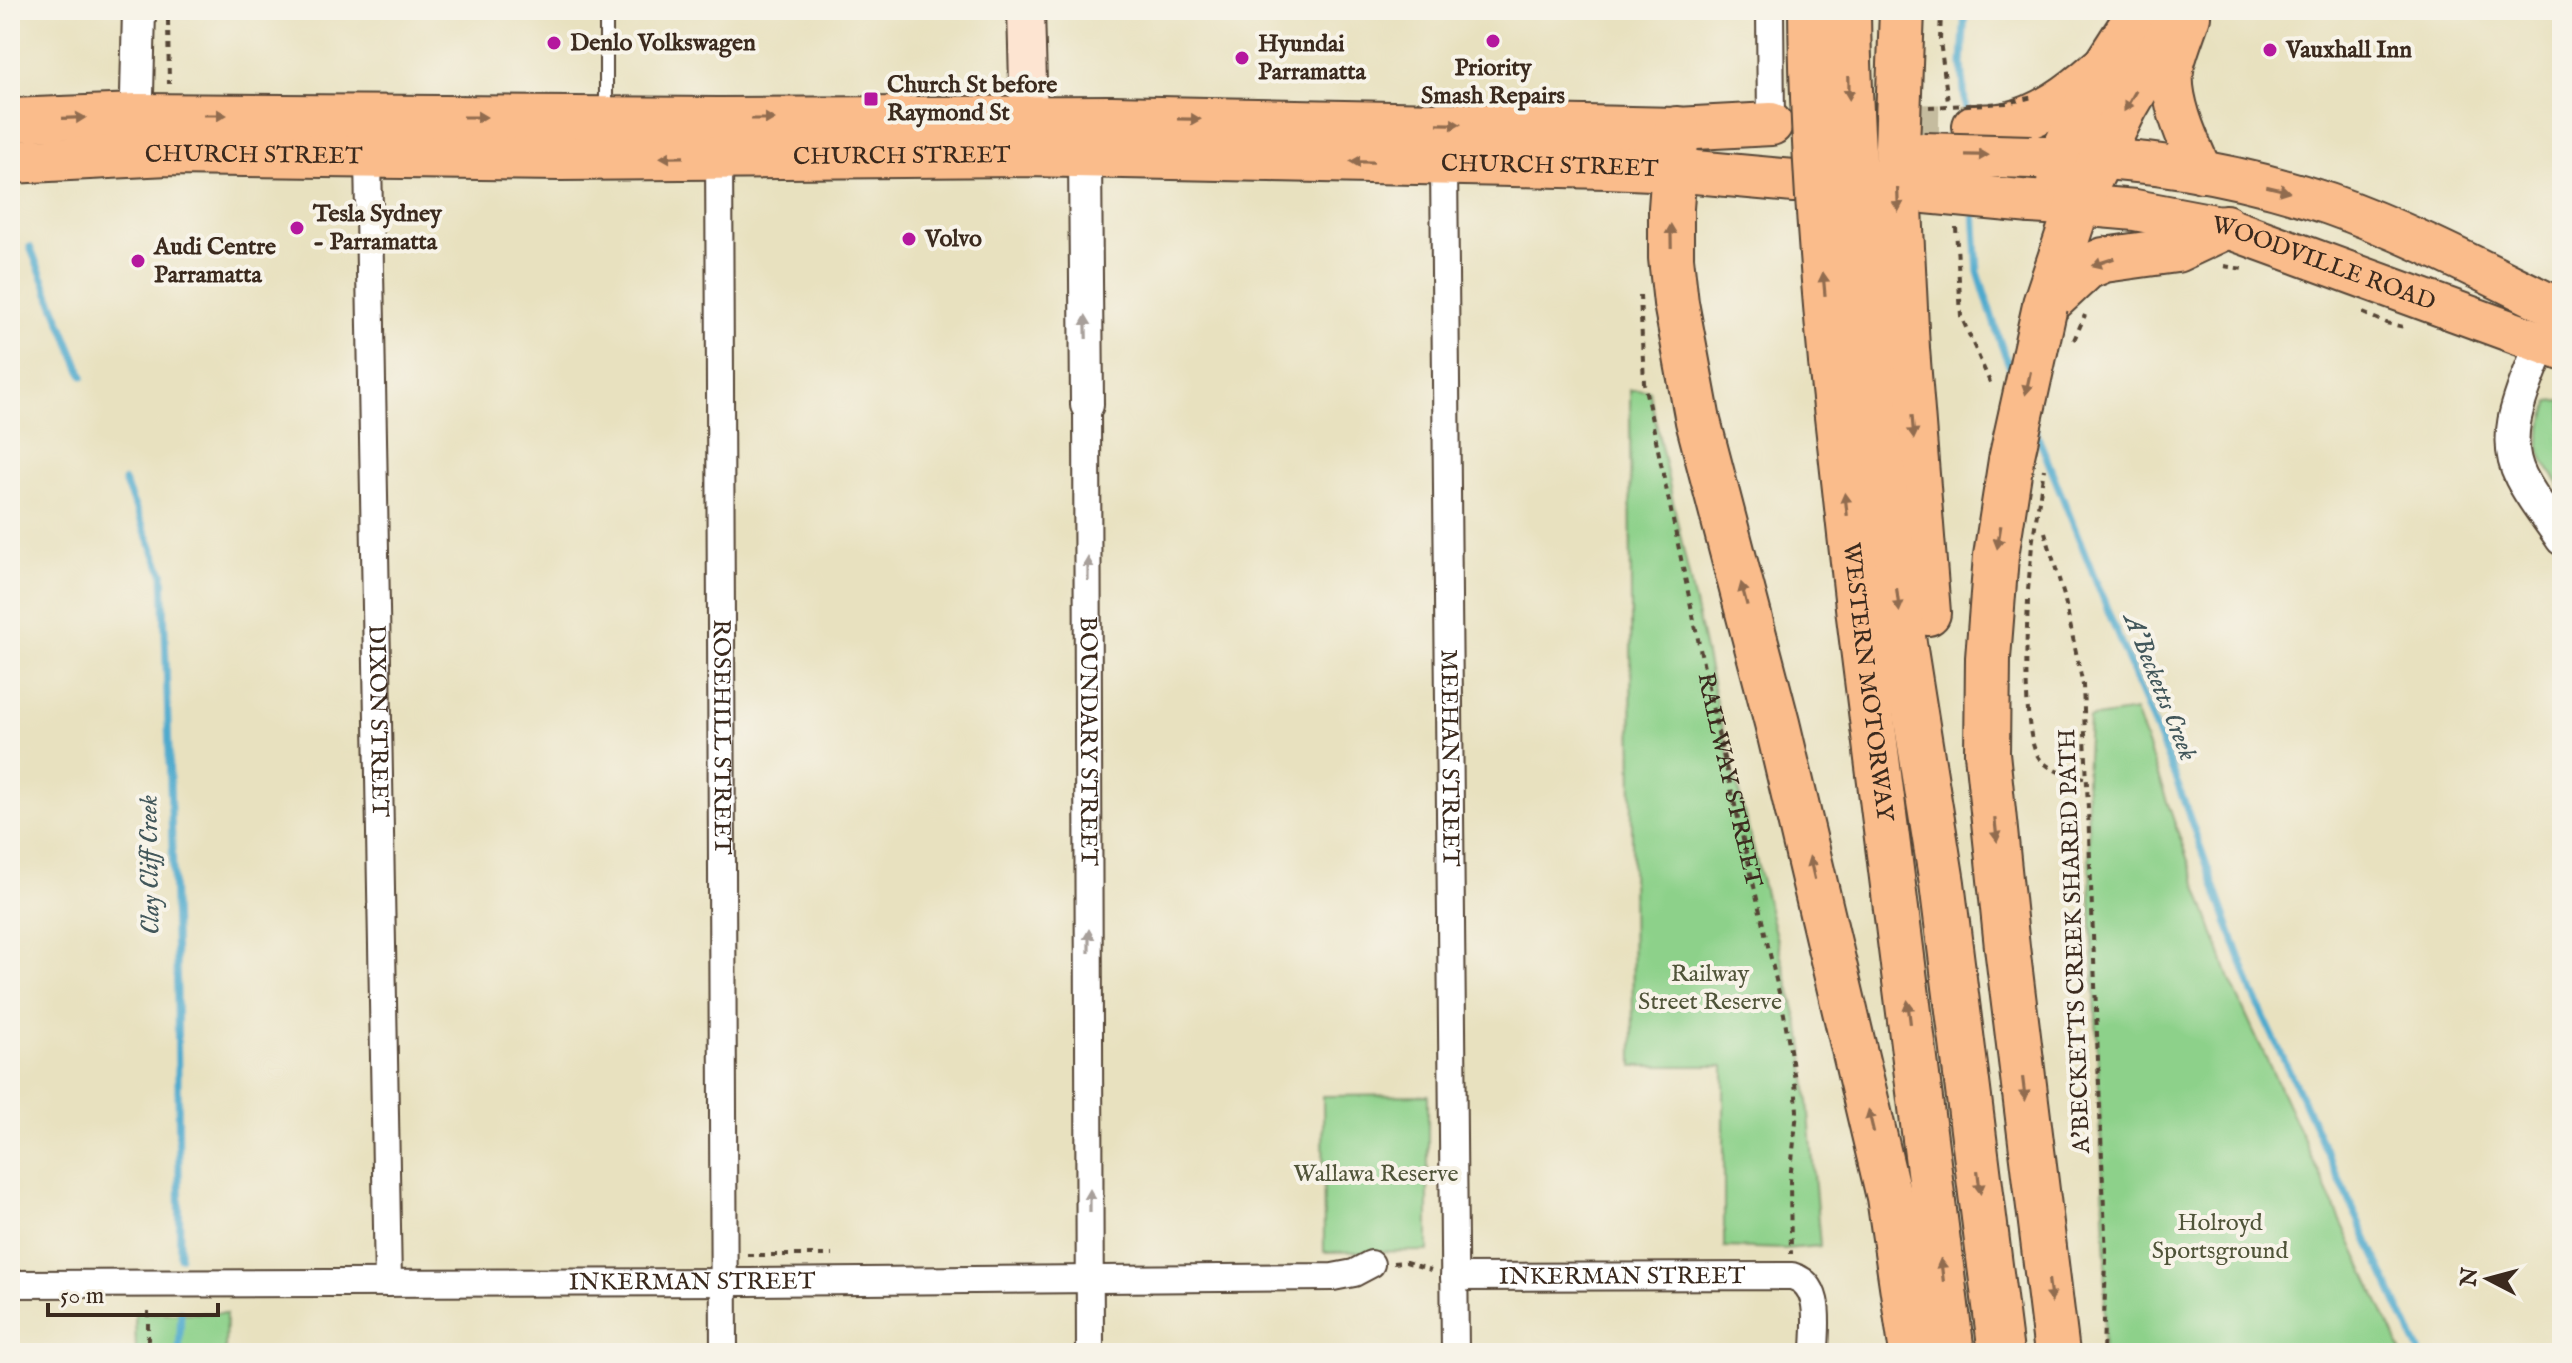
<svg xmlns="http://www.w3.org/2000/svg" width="2572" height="1363" font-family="'IM FELL English',serif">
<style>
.green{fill:#8dd18a;stroke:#647e54;stroke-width:2}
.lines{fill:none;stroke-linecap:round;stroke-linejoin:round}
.stream{stroke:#4faacd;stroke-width:7}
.trunk-tunnel{stroke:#c5bc9f;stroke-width:42;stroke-dasharray:42 21;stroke-linecap:butt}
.service-casing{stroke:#554536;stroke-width:16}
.minor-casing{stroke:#554536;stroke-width:30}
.tertiary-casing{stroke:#554536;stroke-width:36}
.secondary-casing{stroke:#554536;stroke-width:40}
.primary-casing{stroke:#554536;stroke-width:44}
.trunk-casing{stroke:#554536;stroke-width:46}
.motorway-casing{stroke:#554536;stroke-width:48}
.path{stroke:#554536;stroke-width:4;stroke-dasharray:6 6;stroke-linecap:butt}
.service{stroke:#fff;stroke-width:12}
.minor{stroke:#fff;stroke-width:26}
.tertiary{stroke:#fff;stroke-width:32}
.secondary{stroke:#fde4d1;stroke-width:36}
.primary{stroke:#fabc8b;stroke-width:40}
.trunk{stroke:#fabc8b;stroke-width:42}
.motorway{stroke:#fabc8b;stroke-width:44}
.trunk-bridge-casing{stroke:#554536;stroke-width:46;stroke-linecap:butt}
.motorway-bridge-casing{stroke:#554536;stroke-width:48;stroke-linecap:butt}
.path-bridge{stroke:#554536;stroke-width:4;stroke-dasharray:6 6;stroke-linecap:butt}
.trunk-bridge{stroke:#fabc8b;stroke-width:42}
.motorway-bridge{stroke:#fabc8b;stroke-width:44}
.oneway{fill:#916c4f}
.oneway2{fill:#a79f9a}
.poi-dot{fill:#b5179e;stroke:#f7f3e8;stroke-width:3}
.labels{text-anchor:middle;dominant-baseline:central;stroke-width:8;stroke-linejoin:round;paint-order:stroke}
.poi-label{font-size:24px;font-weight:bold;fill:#3b2a1e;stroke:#f7f3e8;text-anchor:start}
.street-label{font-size:24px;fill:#3b2a1e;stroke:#f7f3e8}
.park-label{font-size:24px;fill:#505439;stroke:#f7f3e8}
.water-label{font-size:26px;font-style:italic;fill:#42575b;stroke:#f7f3e8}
</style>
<rect width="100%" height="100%" fill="#f7f3e8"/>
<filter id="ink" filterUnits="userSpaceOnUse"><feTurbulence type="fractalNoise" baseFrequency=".0125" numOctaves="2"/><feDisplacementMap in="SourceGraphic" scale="16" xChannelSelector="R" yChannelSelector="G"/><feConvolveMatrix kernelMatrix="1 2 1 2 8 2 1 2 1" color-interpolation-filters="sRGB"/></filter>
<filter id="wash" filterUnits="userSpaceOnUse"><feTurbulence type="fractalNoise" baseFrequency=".006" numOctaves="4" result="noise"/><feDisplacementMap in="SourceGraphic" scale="32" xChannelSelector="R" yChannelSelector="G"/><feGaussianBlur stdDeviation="1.8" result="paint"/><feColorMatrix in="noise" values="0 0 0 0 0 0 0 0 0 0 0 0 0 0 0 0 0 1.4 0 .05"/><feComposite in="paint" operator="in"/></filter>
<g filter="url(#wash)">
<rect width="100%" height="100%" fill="#e8e1bf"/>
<!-- green -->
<path class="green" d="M1630,390H1649L1719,716L1803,1041L1820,1246L1784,1249L1724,1247V1066H1633Z
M2562,400V489C2534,448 2535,448 2550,401Z
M2135,711L2231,982L2402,1353H2103L2106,1259L2086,778L2089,718Z
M1428,1095V1251L1324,1252L1323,1096Z
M135,1313H226L225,1353H136Z"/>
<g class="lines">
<!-- stream -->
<path class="stream" d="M1965,10L1962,64L1966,115
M1974,211L1978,272L1999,339L2012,373
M30,247L83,376
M2035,429L2178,785L2253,993L2420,1353
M124,481L163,573L177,992L180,1257
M179,1353L181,1312"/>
</g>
</g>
<g filter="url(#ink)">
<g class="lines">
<!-- trunk-tunnel -->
<path class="trunk-tunnel" d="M1834,124L1974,126"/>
<!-- service casing -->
<g class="service-casing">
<path id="service" d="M606,10V111"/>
</g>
<!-- minor casing -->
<g class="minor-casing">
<g id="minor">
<path d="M1770,10L1771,124"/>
<path id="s2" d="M719,143L724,1353"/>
<path id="s3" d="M368,157L388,1283"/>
<path id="s4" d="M1444,164L1455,1353"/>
<path id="s5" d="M1087,405L1090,1353"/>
<path id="s6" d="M1454,1277L1792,1276C1824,1285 1815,1327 1815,1353"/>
<path id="s7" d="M10,1284L749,1282L1333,1277L1354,1273L1371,1264"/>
</g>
</g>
<!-- tertiary casing -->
<g class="tertiary-casing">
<path id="tertiary" d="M136,136L139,10
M2542,341C2527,384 2498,432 2521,477C2532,499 2549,519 2562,539
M1087,405L1085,155L1091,138"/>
</g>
<!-- secondary casing -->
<g class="secondary-casing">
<path id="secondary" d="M1026,10L1029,119"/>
</g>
<!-- primary casing -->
<g class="primary-casing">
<g id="primary">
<path d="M2190,16C2185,31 2178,48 2174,64C2167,97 2189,143 2202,172"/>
<path d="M2066,204C2055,188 2056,176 2060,157C2151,159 2243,175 2329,204C2409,232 2486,273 2562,310"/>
<path id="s8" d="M2078,205L2135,210L2225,227L2562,350"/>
</g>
</g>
<!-- trunk casing -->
<g class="trunk-casing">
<g id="trunk">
<path d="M10,120L137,115L719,119L1111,117L1677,129L1771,124"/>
<path d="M1974,126C1985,125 1996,126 2006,124C2042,117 2074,92 2100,69"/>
<path d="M2031,157H2060L2104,66L2140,10"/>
<path id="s9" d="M10,162L168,154L560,159L1026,155L1608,167L1673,170L1794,181"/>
<path d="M2031,202L2078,205L2126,108L2183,10"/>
</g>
</g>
<!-- motorway casing -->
<g class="motorway-casing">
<g id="motorway">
<path d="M1677,129L1671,208V258L1676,303L1698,421L1777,723L1889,1197L1912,1353"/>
<path d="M2045,304L2078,205"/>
<path d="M2045,306L2087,267L2104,260L2176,250L2225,227"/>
<path d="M1907,349L1928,613"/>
<path d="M1869,356L1899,612L1942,883L2001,1353"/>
<path id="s10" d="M1831,362L1859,616L1952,1353"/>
<path d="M2011,460L1996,556L1988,658L1987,753L2007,947L2057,1353"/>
</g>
</g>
<!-- path -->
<g class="path">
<path d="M1941,10L1940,41L1948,102"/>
<path d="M168,20L169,84"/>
<path d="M1956,227L1961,316L1992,387"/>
<path d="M2224,266L2243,269"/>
<path id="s1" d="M1640,295L1644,383L1715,720L1784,1014L1795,1080L1797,1111L1790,1181L1791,1254"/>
<path d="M2363,313L2386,323L2404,327"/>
<path d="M2074,340L2085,315"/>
<path d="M2045,532L2064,596L2083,685L2106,1259L2103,1353"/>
<path d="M2028,600C2027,630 2021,742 2041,760C2054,773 2069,776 2086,778"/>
<path d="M747,1255H832"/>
<path d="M1393,1263L1406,1262L1431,1270"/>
<path d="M148,1353V1307"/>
</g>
<!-- service -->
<use href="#service" class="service"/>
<!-- minor -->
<use href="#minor" class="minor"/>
<!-- tertiary -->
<use href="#tertiary" class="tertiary"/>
<!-- secondary -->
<use href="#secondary" class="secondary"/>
<!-- primary -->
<use href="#primary" class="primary"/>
<!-- trunk -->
<use href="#trunk" class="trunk"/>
<!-- motorway -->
<use href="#motorway" class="motorway"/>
<!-- trunk-bridge casing -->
<g class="trunk-bridge-casing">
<path id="trunk-bridge" d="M1923,154L2031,157
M1926,192L2031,202"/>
</g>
<!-- motorway-bridge casing -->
<g class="motorway-bridge-casing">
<path id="motorway-bridge" d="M1811,10C1812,128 1820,244 1831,362
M1848,10C1849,126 1858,240 1869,356
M1902,10L1897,147L1907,349
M2011,460L2045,306"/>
</g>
<!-- path-bridge -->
<path class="path-bridge" d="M1929,107L2007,103L2033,97
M2028,590L2032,545L2044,469"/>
<!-- trunk-bridge -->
<use href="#trunk-bridge" class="trunk-bridge"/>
<!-- motorway-bridge -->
<use href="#motorway-bridge" class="motorway-bridge"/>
</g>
<!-- one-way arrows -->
<defs><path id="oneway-solid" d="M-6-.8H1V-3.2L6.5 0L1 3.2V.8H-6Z" transform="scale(2)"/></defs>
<g class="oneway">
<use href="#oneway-solid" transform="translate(1849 88) rotate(89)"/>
<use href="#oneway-solid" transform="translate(2130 101) rotate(120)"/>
<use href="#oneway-solid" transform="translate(215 115)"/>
<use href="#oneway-solid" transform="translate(475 117)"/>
<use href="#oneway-solid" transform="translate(74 118) rotate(-2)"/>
<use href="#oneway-solid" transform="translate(763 119)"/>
<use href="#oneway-solid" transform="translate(1189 119) rotate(1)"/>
<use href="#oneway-solid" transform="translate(1449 124) rotate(1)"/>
<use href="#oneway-solid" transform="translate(1977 155) rotate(1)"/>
<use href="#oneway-solid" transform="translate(672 157) rotate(179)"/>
<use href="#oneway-solid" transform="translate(1362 162) rotate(-179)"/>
<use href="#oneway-solid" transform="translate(2278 189) rotate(13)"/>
<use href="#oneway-solid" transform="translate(1898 200) rotate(88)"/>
<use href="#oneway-solid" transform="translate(1671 236) rotate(-91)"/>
<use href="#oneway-solid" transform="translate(2103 262) rotate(162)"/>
<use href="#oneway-solid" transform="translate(1824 284) rotate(-95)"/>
<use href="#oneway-solid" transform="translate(2028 383) rotate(102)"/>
<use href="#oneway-solid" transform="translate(1913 427) rotate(85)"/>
<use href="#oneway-solid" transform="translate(1846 504) rotate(-96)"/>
<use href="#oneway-solid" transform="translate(1999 537) rotate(99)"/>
<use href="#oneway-solid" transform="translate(1744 594) rotate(-105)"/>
<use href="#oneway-solid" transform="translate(1898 600) rotate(83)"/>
<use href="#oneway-solid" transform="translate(1996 830) rotate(84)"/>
<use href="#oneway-solid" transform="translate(1812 868) rotate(-103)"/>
<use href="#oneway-solid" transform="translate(1909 1012) rotate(-97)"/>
<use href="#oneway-solid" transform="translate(2024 1089) rotate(83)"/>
<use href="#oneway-solid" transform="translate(1871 1121) rotate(-103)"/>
<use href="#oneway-solid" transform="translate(1979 1182) rotate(83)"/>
<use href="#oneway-solid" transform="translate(1942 1270) rotate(-97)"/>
<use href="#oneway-solid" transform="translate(2050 1291) rotate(83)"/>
</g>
<g class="oneway2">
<use href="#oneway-solid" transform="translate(1086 327) rotate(-91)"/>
<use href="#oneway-solid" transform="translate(1088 569) rotate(-90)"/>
<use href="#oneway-solid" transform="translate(1089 941) rotate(-90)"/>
<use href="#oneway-solid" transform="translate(1090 1201) rotate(-90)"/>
</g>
</g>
<!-- markers -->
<g class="poi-dot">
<circle cx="1493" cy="41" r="8"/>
<circle cx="554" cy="43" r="8"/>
<circle cx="2270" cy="50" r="8"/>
<circle cx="1242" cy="58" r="8"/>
<rect x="863" y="91" width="16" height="16" rx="4"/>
<circle cx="297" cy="228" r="8"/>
<circle cx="909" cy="239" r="8"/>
<circle cx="138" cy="261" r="8"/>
</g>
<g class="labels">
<!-- poi labels -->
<g class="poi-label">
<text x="570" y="43">Denlo Volkswagen</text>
<text x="1258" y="44">Hyundai<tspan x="1258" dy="28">Parramatta</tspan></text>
<text x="2286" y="50">Vauxhall Inn</text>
<text x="1493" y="68" text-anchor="middle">Priority<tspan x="1493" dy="28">Smash Repairs</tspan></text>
<text x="887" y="85">Church St before<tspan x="887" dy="28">Raymond St</tspan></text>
<text x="313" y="214">Tesla Sydney<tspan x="313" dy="28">- Parramatta</tspan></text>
<text x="925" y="239">Volvo</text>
<text x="154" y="247">Audi Centre<tspan x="154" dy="28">Parramatta</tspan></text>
</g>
<!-- street labels -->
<g class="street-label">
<text stroke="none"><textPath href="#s9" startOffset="244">CHURCH STREET</textPath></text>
<text stroke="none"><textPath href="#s9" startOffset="892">CHURCH STREET</textPath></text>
<text stroke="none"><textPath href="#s9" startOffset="1540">CHURCH STREET</textPath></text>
<text stroke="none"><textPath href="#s8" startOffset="254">WOODVILLE ROAD</textPath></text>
<text stroke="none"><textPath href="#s10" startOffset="322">WESTERN MOTORWAY</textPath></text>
<text stroke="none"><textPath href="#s3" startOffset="564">DIXON STREET</textPath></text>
<text stroke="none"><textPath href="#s2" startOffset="594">ROSEHILL STREET</textPath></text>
<text stroke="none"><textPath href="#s5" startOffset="336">BOUNDARY STREET</textPath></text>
<text stroke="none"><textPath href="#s4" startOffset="594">MEEHAN STREET</textPath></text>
<text stroke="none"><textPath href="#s1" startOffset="494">RAILWAY STREET</textPath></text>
<text transform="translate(2075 941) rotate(-92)">A'BECKETTS CREEK SHARED PATH</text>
<text stroke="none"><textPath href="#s6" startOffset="168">INKERMAN STREET</textPath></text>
<text stroke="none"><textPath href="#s7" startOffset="682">INKERMAN STREET</textPath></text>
</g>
<!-- park labels -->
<g class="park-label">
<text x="1710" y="974">Railway<tspan x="1710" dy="28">Street Reserve</tspan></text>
<text x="1376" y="1174">Wallawa Reserve</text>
<text x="2220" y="1223">Holroyd<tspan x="2220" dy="28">Sportsground</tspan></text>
</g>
<!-- water labels -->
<g class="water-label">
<text transform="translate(2160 687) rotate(68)">A'Becketts Creek</text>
<text transform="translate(150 865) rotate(-91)">Clay Cliff Creek</text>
</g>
</g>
<!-- margin -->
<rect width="2572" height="1363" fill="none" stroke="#f7f3e8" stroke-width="40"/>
<!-- north arrow -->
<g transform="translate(2488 1279) rotate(276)" stroke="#f7f3e8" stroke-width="6" paint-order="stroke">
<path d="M0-6L14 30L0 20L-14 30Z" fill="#3b2a1e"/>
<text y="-12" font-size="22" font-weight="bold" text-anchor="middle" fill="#3b2a1e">N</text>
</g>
<!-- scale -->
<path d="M48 1303v12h170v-12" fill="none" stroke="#3b2a1e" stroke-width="4"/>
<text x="60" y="1303" font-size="24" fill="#3b2a1e" stroke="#f7f3e8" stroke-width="6" paint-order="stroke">50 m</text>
</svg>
